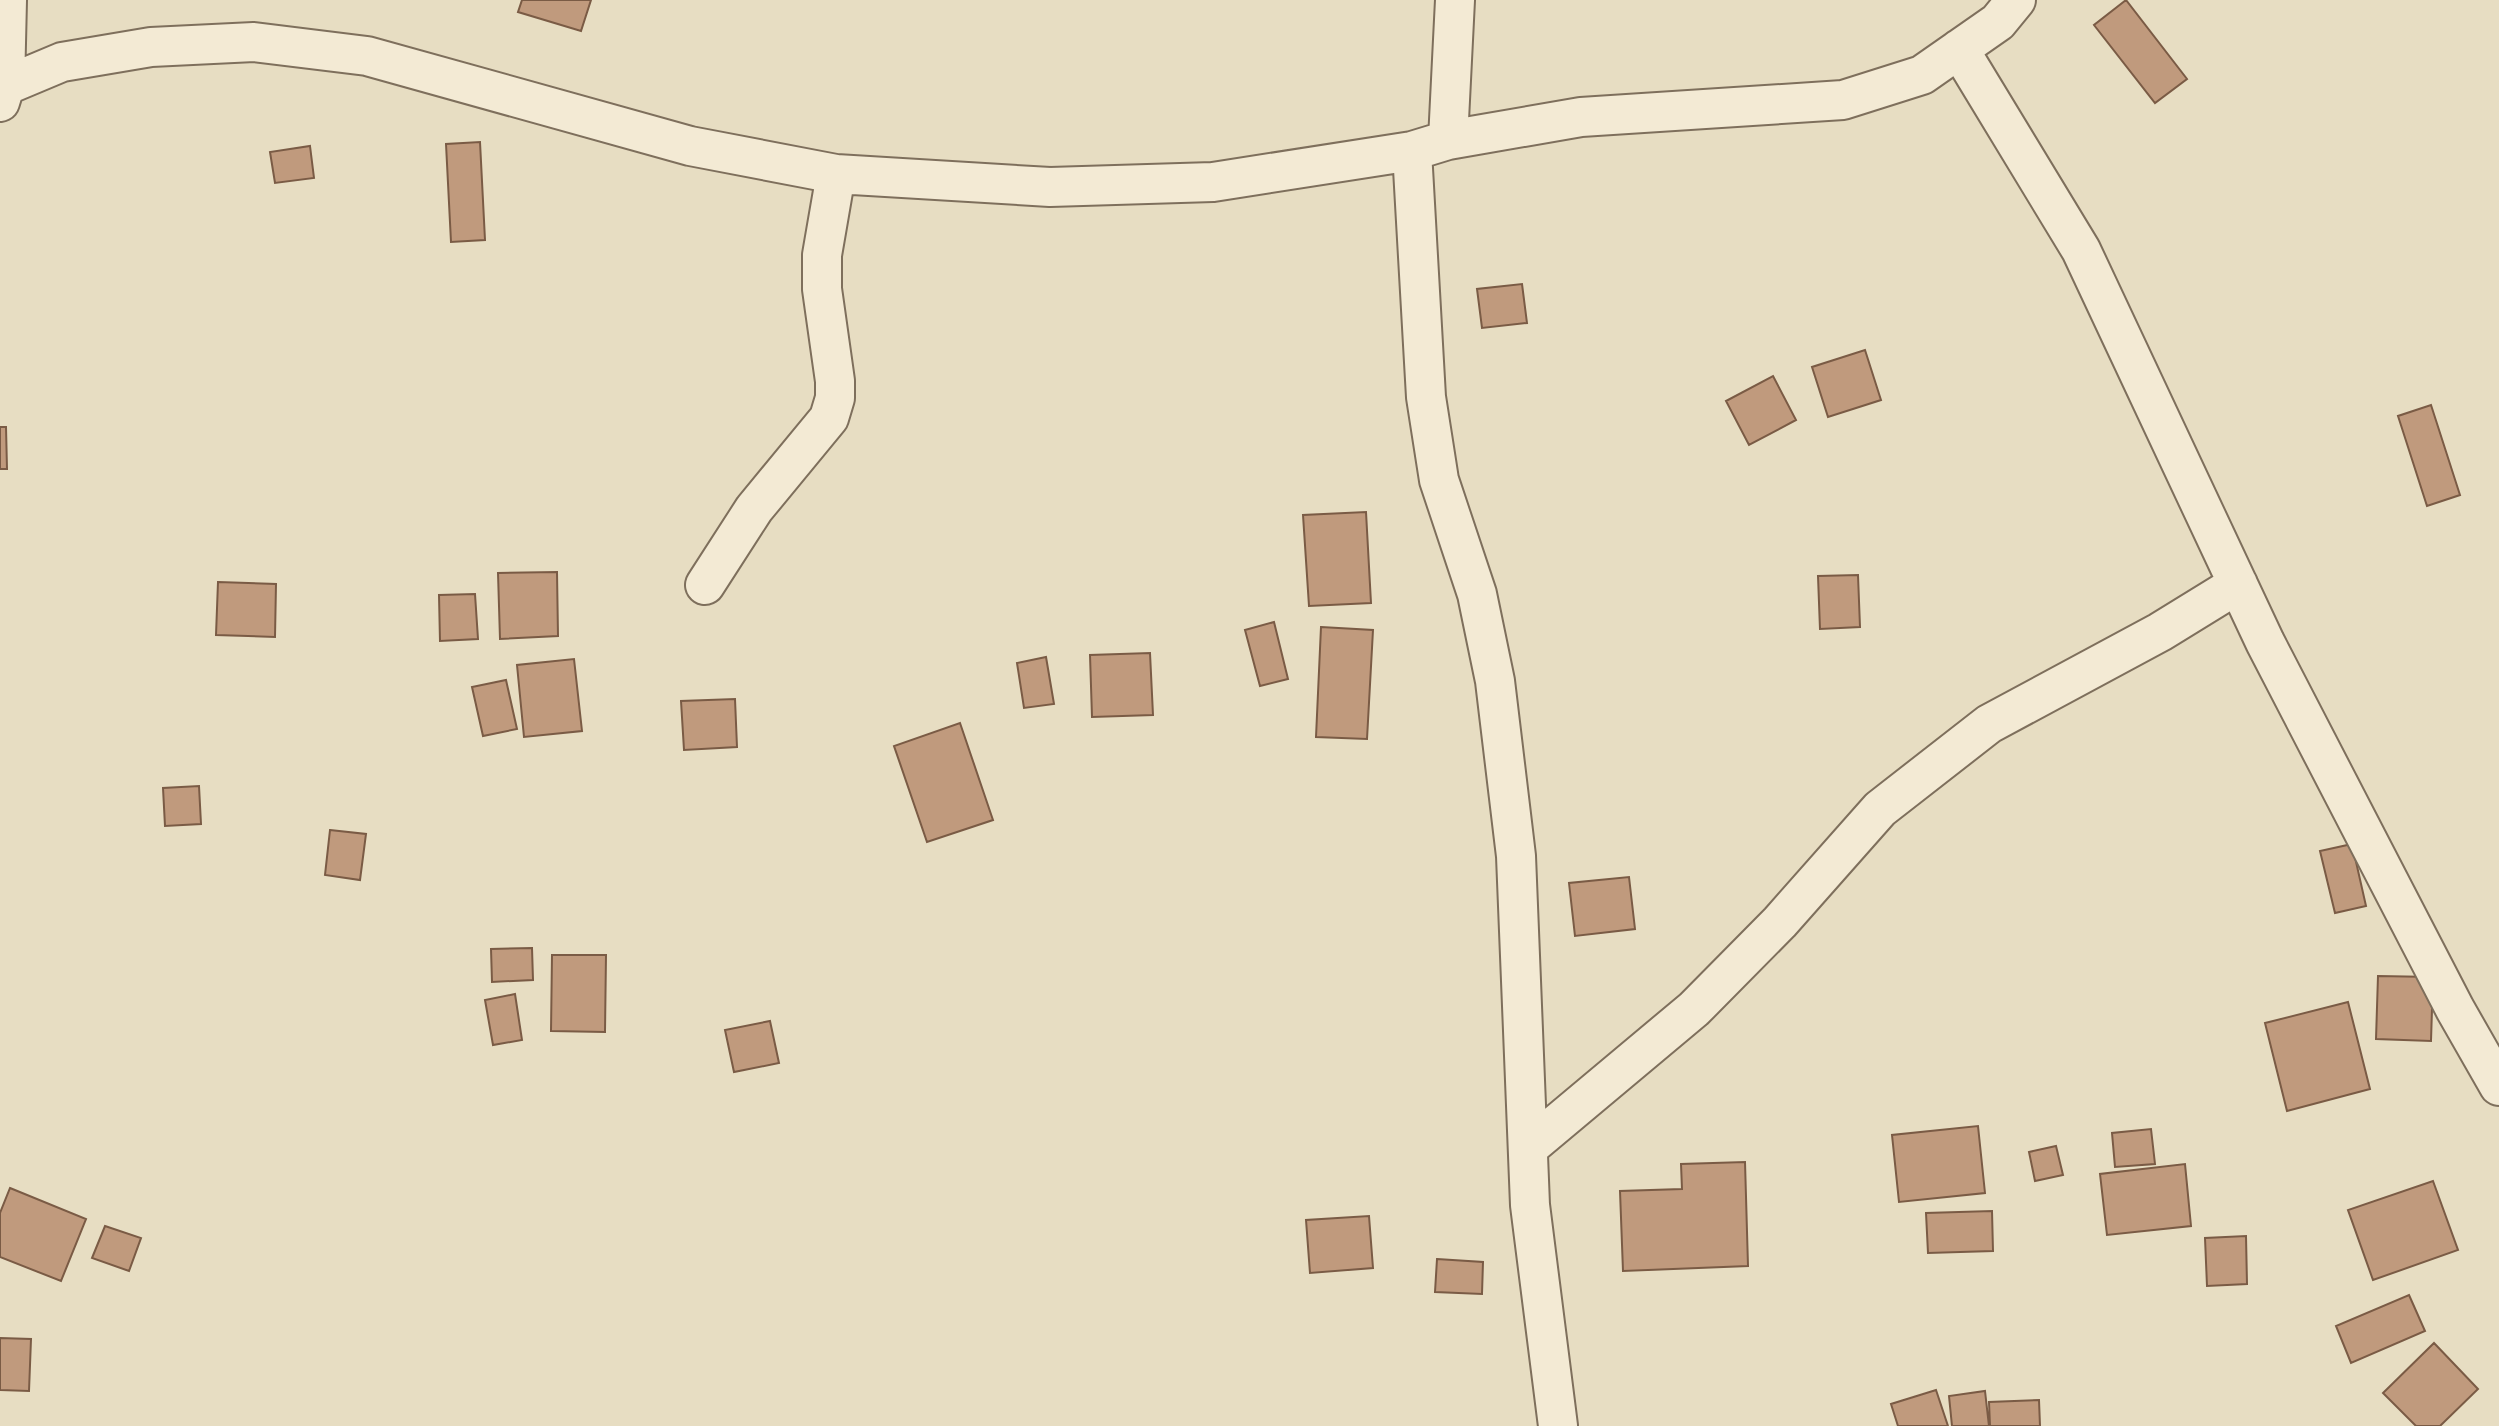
<svg xmlns="http://www.w3.org/2000/svg" width="2499" height="1426" font-family="'PT Serif',serif">
<style>
.building{fill:#c09a7d;stroke:#7a5b45;stroke-width:2}
.lines{fill:none;stroke-linecap:round;stroke-linejoin:round}
.minor-casing{stroke:#7e6f5c;stroke-width:42}
.minor{stroke:#f3ead4;stroke-width:38}
</style>
<rect width="100%" height="100%" fill="#e7ddc2"/>
<!-- building -->
<path class="building" d="M522,0H591L581,31L518,12Z
M2126,0L2187,79L2155,103L2094,25Z
M480,142L485,240L451,242L446,144Z
M310,146L314,178L275,183L270,152Z
M1522,284L1527,323L1482,328L1477,289Z
M1865,350L1881,400L1828,417L1812,367Z
M1773,376L1796,420L1749,445L1726,401Z
M2431,405L2460,495L2427,506L2398,416Z
M0,427H6L7,469H0Z
M1366,512L1371,603L1309,606L1303,515Z
M557,572L558,636L500,639L498,573Z
M1858,575L1860,627L1820,629L1818,576Z
M218,582L276,584L275,637L216,635Z
M475,594L478,639L440,641L439,595Z
M1274,622L1288,679L1260,686L1245,630Z
M1321,627L1373,630L1367,739L1316,737Z
M1150,653L1153,715L1092,717L1090,655Z
M1046,657L1054,704L1024,708L1017,663Z
M574,659L582,731L524,737L517,665Z
M506,680L517,729L483,736L472,687Z
M735,699L737,747L684,750L681,701Z
M960,723L993,820L927,842L894,746Z
M199,786L201,824L165,826L163,788Z
M330,830L366,834L360,880L325,875Z
M2352,844L2366,906L2335,913L2320,851Z
M1629,877L1635,929L1575,936L1569,883Z
M532,948L533,980L492,982L491,949Z
M552,955H606L605,1032L551,1031Z
M2378,976L2433,977L2431,1041L2376,1039Z
M515,994L522,1040L493,1045L485,1000Z
M2348,1002L2370,1089L2287,1111L2265,1023Z
M770,1021L779,1063L734,1072L725,1030Z
M1978,1126L1985,1193L1899,1202L1892,1135Z
M2151,1129L2155,1164L2115,1167L2112,1133Z
M2056,1146L2063,1175L2035,1181L2029,1152Z
M1745,1162L1748,1266L1623,1271L1620,1191L1682,1189L1681,1164Z
M2185,1164L2191,1226L2107,1235L2100,1174Z
M2433,1181L2458,1250L2373,1280L2348,1210Z
M10,1188L86,1219L61,1281L0,1257V1213Z
M1992,1211L1993,1251L1928,1253L1926,1213Z
M1369,1216L1373,1268L1310,1273L1306,1220Z
M105,1226L141,1238L129,1271L92,1258Z
M2246,1236L2247,1284L2207,1286L2205,1238Z
M1437,1259L1483,1262L1482,1294L1435,1292Z
M2409,1295L2425,1331L2351,1363L2336,1326Z
M0,1338L31,1339L29,1391L0,1390Z
M2434,1343L2478,1389L2440,1426H2416L2383,1393Z
M1936,1390L1948,1426H1898L1891,1404Z
M1985,1391L1989,1426H1952L1949,1396Z
M2039,1400L2040,1426H1990L1989,1402Z"/>
<g class="lines">
<!-- minor casing -->
<g class="minor-casing">
<path id="minor" d="M1959,49L2081,250L2265,642L2455,1009L2499,1086
M0,88L62,62L151,47L254,42L367,56L690,146L836,174L1050,187L1213,182L1412,151L1448,140L1581,117L1843,100L1922,75L1998,22L2016,0
M0,102L5,86L7,0
M1448,140L1455,0
M1412,151L1426,397L1439,480L1477,594L1495,681L1516,856L1530,1205L1558,1426
M705,585L754,509L829,418L835,398V381L822,289V255L836,174
M1528,1148L1694,1009L1780,922L1880,809L1989,724L2160,632L2238,584"/>
</g>
<!-- minor -->
<use href="#minor" class="minor"/>
</g>
</svg>
